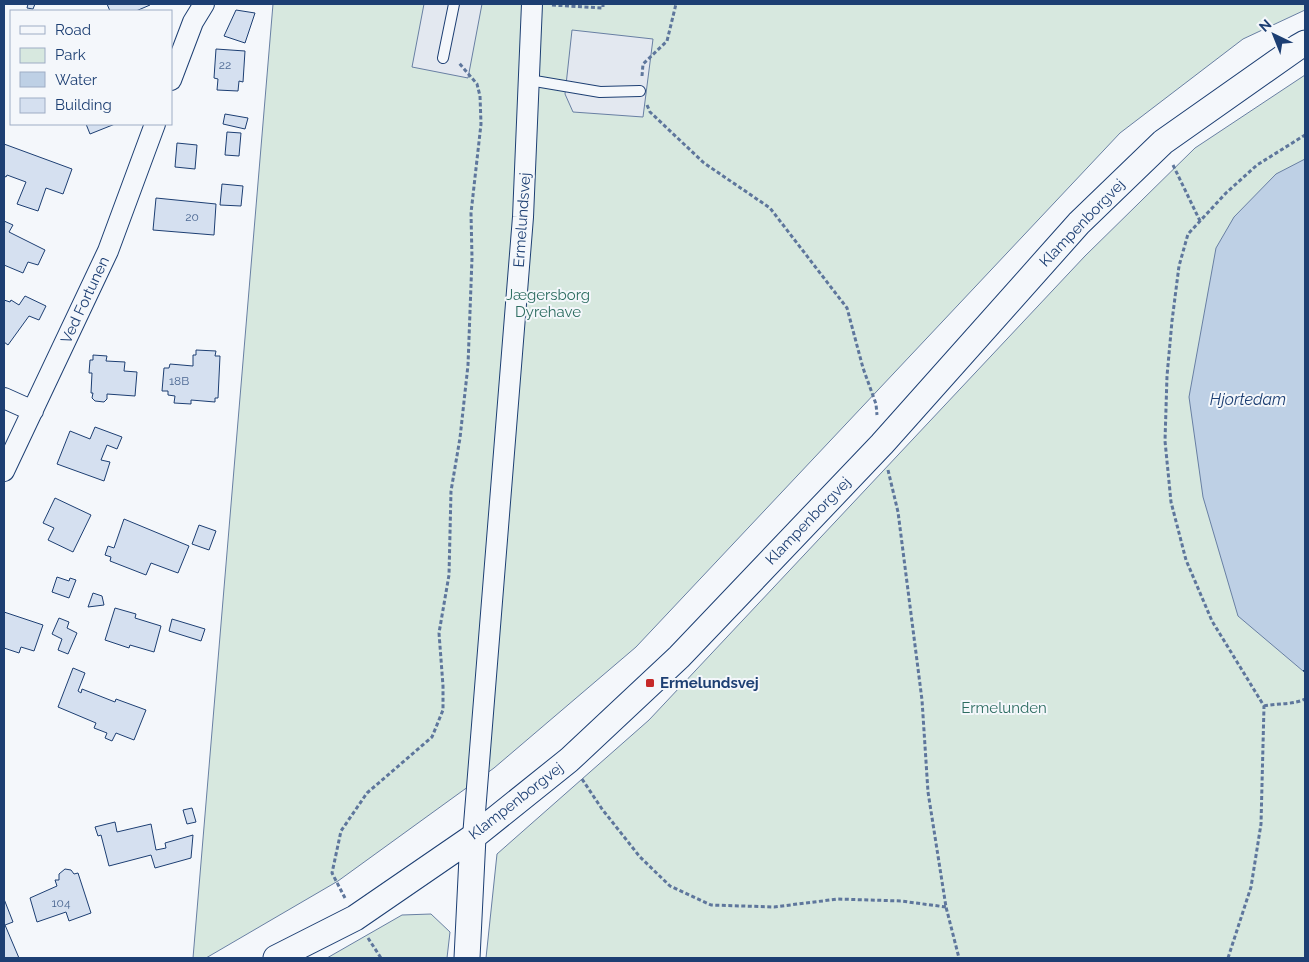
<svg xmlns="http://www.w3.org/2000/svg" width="1309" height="962" font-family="Raleway,sans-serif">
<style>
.green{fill:#d7e8df;stroke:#687fa3}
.parking{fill:#e3e8f0;stroke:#687fa3}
.water{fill:#bed0e5;stroke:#687fa3}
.building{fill:#d5e0f0;stroke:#1d3f73}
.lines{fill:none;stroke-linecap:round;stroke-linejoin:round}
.service-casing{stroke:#1d3f73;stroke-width:12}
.minor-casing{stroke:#1d3f73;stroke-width:22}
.tertiary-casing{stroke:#1d3f73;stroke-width:27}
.path{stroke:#5e769c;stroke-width:3;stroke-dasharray:4 2.5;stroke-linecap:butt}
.service{stroke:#f4f7fb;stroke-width:10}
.minor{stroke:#f4f7fb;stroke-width:20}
.tertiary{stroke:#f4f7fb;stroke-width:25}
.fence{stroke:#1d3f73;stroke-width:1;stroke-dasharray:6 2.5;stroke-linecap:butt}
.poi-dot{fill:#c62828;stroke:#f4f7fb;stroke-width:2}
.labels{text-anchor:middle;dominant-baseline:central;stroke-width:4;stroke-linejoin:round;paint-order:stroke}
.number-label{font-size:12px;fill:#4b6792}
.street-label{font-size:15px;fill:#1d3f73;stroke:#f4f7fb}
.park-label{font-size:15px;fill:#2c6c60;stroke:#f4f7fb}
.poi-label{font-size:15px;font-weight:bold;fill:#1d3f73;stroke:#f4f7fb;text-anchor:start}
.water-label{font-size:16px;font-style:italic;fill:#1d3f73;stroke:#f4f7fb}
</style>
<rect width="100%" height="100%" fill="#f4f7fb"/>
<!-- green -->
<path class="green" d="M273,4H1305V10L1243,39L1120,133L636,647L494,768L338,881L206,958H193Z
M1305,75V958H486L497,854L649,720L1085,256L1195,148Z
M431,914L450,932L447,958H327L402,915Z"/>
<!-- parking -->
<path class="parking" d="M424,4H482L468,78L412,67Z
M572,30L653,39L643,117L573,112L565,94Z"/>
<!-- water -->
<path class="water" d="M1305,159V669L1303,671L1238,616L1203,497L1189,397L1216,248L1234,217L1276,174Z"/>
<!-- building -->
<path class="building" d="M28,4H35L33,9L27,8Z
M107,4H150V5L136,11H110Z
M236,10L255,13L245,43L224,36Z
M216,49L245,51L243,82L239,81L238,91L217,90L218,79L214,78Z
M225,114L248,118L245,129L223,124Z
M86,124H115L90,134Z
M227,132L241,133L239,156L225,155Z
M177,143L197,145L195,169L175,167Z
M4,144L72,169L63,194L46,188L38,211L17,204L26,182L7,175L6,177L4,176Z
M222,184L243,186L241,206L220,205Z
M156,198L216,204L214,235L153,230Z
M4,221L13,225L9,232L45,250L38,265L28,262L23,273L4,265Z
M25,296L46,306L39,320L29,316L8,345L4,342V300L10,302L11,300L19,305Z
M196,350L216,351L215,356H220L218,398H215V402L191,400V404L174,403L175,396L168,395V391H162L164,368H169L170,364L193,366V355H196Z
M93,355L107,356L106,361L125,362L124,371L137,372L135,396L107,394V399L104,402L95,401L92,398L93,393H91L92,373H89L90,360H93Z
M95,427L122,437L117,449L107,445L101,460L110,462L104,481L57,464L70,431L90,439Z
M55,498L91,515L73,552L48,540L54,528L43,523Z
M124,519L189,546L178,573L151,563L146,575L110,561L111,557L105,555L108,546L114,548Z
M199,525L216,531L209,550L192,544Z
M57,577L69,581L70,578L76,580L69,598L52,592Z
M93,593L102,596L104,605L88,607Z
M115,608L136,614L135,618L161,626L154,652L130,645L129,648L105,640Z
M4,612L43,625L34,651L21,647L19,653L4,648Z
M59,618L69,622L67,628L77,633L68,654L58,650L62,639L52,634Z
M172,619L205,629L201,641L169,631Z
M73,668L85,673L78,691L81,693L82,689L115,702L116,699L146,710L134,740L116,733L112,741L105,738L107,733L94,728L96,723L58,707Z
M192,808L196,822L187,824L183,810Z
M115,822L117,832L151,824L156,850L166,848L165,843L193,835L191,858L155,868L151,855L109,866L101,835L98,836L95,827Z
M65,869L71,870L74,874L78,873L91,913L69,921L66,912L37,922L30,898L57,886L55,880H59V874Z
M4,899L13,922L5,925L19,958H4Z"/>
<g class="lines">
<!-- service casing -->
<g class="service-casing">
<path id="service" d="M443,58L454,4
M529,80L600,92L640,91"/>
</g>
<!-- minor casing -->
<g class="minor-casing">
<path id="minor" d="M171,80L193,22L204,4
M4,398L33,411
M4,471L108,251L155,124
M473,837L523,217L532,4"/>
</g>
<!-- tertiary casing -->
<g class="tertiary-casing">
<path id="tertiary" d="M276,958L355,918L473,837L569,760L679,657L882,444L1079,223L1163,142L1298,47L1305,43
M467,958L473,837"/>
</g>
<!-- path -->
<path class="path" d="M552,5L603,8V4
M642,76L643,64L667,41L676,4
M647,105L650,112L704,163L770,208L847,308L863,368L876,404L877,415
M1173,165L1200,221
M888,470L898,512L922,700L928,792L946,907L959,958
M1264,706C1278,703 1293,705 1305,699
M582,779L602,809L640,857L670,886L711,905L774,907L838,899L901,901L946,907
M345,898L332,873L341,831L367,793L432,737L443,710V686L439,633L449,575L451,491L460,438L468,365L472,258L471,213L481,124L480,96L477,84L459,63
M368,938L381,958
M1228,958L1251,887L1261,824L1264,706L1212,621L1186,560L1171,502L1165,441L1167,376L1172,321L1179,266L1188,234L1226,193L1257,165L1305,135"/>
<!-- service -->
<use href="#service" class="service"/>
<!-- minor -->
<use href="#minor" class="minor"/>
<!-- tertiary -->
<use href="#tertiary" class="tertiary"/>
<!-- fence -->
<path class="fence" d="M1305,669L1303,671L1305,672"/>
</g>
<!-- markers -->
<rect class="poi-dot" x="645" y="678" width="10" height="10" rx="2.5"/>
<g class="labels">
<!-- number labels -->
<g class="number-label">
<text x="225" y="65">22</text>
<text x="192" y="217">20</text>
<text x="179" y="381">18B</text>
<text x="61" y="903">104</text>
</g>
<!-- street labels -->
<g class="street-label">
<text transform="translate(522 220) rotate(-86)">Ermelundsvej</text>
<text transform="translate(1082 223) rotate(-46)">Klampenborgvej</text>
<text transform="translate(85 300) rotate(-65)">Ved Fortunen</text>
<text transform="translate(808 521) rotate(-46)">Klampenborgvej</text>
<text transform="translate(516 801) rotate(-38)">Klampenborgvej</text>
</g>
<!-- park labels -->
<g class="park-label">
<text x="548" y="295">Jægersborg<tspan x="548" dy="17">Dyrehave</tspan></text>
<text x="1004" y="708">Ermelunden</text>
</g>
<!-- poi labels -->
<g class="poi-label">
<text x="660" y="683">Ermelundsvej</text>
</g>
<!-- water labels -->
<g class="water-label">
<text x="1248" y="399">Hjortedam</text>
</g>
</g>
<!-- border -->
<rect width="1309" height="962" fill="none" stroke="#1d3f73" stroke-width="10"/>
<!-- legend -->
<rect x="10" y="10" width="162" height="115" fill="#f4f7fb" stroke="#9eadc5"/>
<rect x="20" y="26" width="25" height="8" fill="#f4f7fb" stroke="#9eadc5"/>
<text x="55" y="35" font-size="15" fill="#1d3f73">Road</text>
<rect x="20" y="48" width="25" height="15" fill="#d7e8df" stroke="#9eadc5"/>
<text x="55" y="60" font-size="15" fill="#1d3f73">Park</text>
<rect x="20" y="72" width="25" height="15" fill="#bed0e5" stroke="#9eadc5"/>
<text x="55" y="85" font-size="15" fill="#1d3f73">Water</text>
<rect x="20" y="98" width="25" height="15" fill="#d5e0f0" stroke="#9eadc5"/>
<text x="55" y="110" font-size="15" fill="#1d3f73">Building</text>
<!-- north arrow -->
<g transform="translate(1274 35) rotate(317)" stroke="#f4f7fb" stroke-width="4" paint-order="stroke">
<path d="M0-4L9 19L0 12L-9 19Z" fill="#1d3f73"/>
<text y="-8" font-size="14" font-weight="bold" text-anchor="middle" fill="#1d3f73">N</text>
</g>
</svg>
